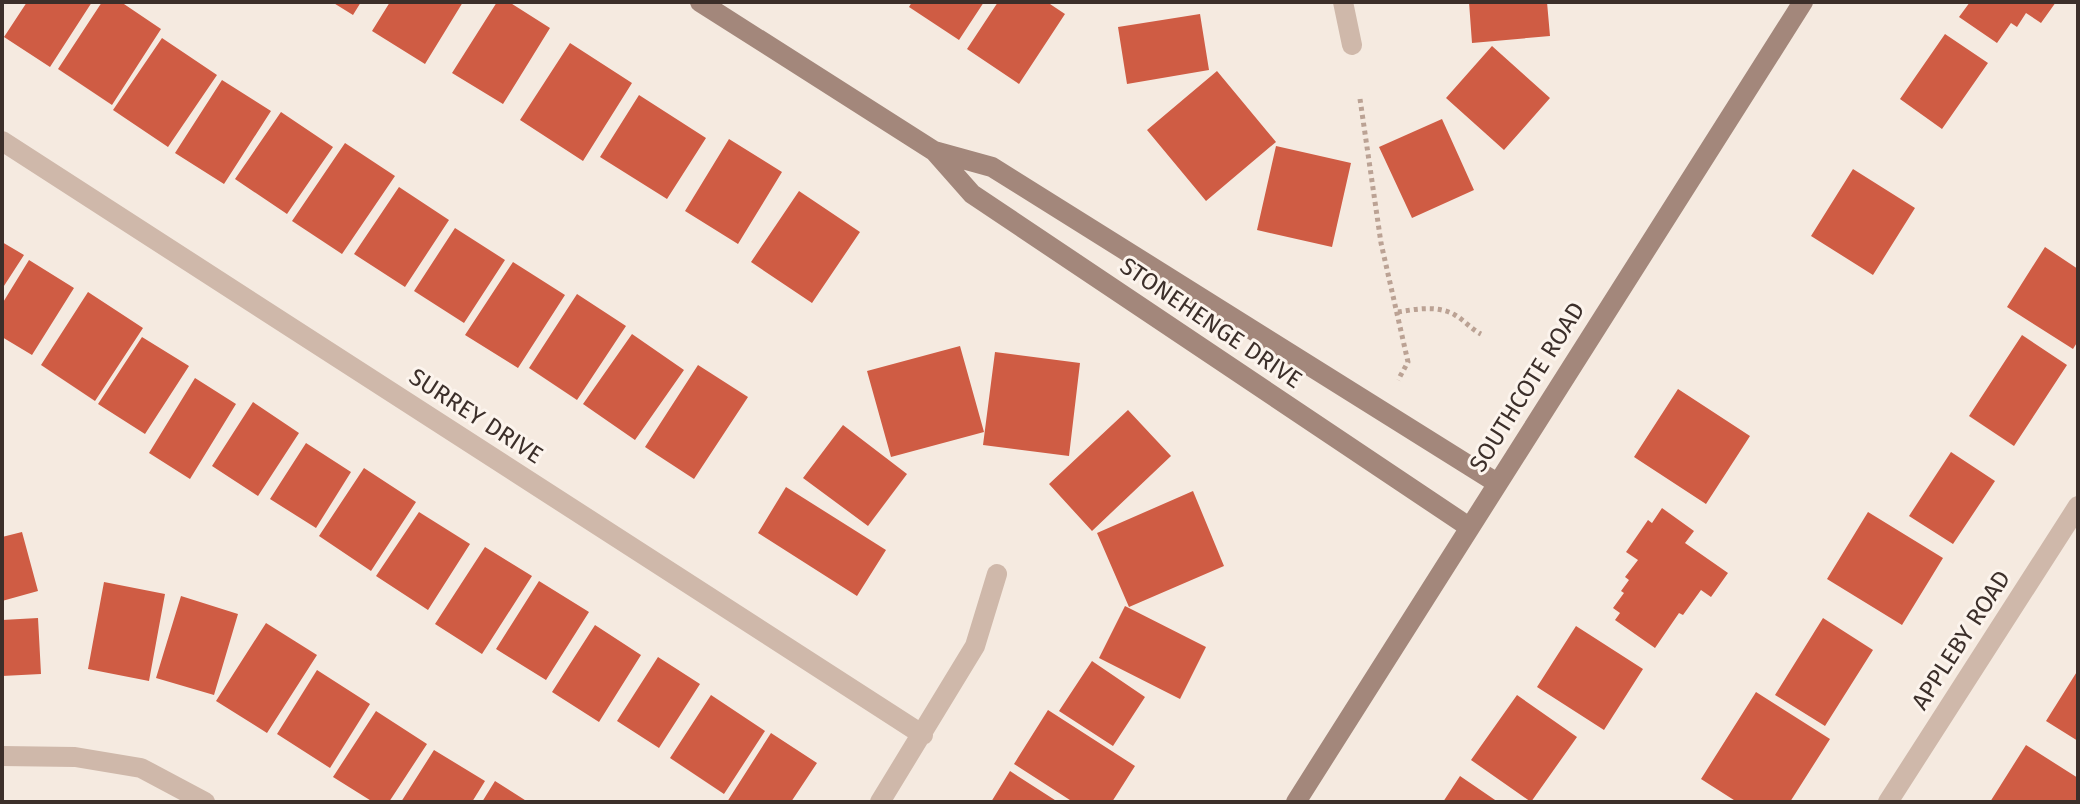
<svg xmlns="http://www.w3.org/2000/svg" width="2080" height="804" font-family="'Fira Sans',sans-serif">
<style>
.building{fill:#cf5c44}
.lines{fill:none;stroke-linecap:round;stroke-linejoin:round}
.path{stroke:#bba294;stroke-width:5;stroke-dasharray:4 4;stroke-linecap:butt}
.street{stroke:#cfb8aa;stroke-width:20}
.secondary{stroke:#a3877b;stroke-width:20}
.labels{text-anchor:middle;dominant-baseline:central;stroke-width:6;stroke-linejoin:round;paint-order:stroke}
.street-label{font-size:24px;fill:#3c2f2a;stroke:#fcf4ed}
</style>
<rect width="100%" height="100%" fill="#f5eae0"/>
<!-- building -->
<path class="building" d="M27,2H92L50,67L4,37Z
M102,2H121L161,29L112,105L58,69Z
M332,2H361L353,15Z
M390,2H463L425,64L372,31Z
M497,2H509L550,28L503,104L452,73Z
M912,2H984L959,40L909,7Z
M998,2H1047L1065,14L1019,84L967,49Z
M1469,2H1547L1550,36L1472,43Z
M1970,2H2056L2041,23L2026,13L2017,27L2011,23L1997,43L1959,17Z
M1200,14L1209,70L1127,84L1118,27Z
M1945,34L1988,63L1942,129L1900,99Z
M162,38L217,75L168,147L113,110Z
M570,43L632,83L583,161L520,120Z
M1492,46L1550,98L1504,150L1446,98Z
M1217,71L1276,142L1206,201L1147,130Z
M222,80L271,111L224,184L175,153Z
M639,95L706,138L667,199L600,157Z
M281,112L333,147L287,214L235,179Z
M1442,119L1474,190L1412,218L1379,147Z
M729,139L782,172L738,244L685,211Z
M345,143L395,176L342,254L292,221Z
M1276,146L1351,163L1332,247L1257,230Z
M1853,169L1915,208L1873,275L1811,236Z
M399,187L449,220L405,287L354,254Z
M799,191L860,232L812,303L751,262Z
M455,228L505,260L464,323L414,291Z
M2,242L24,255L2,289Z
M2045,247L2078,269V341L2073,349L2007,307Z
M29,260L74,288L32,355L2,337V304Z
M513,262L565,295L518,368L465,335Z
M88,292L143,328L95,401L41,365Z
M577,294L626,326L577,400L529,368Z
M632,334L684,370L635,440L583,404Z
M2022,335L2067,365L2014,446L1969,416Z
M142,337L189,366L145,434L98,404Z
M960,346L984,432L891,457L867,371Z
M995,352L1080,363L1069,456L983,445Z
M698,365L748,397L694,479L645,447Z
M195,378L236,404L190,479L149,453Z
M1678,389L1750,436L1706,504L1634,457Z
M253,402L299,433L258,496L212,466Z
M1128,410L1171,456L1092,531L1049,484Z
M843,425L907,474L868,526L803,478Z
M306,443L351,472L316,528L270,499Z
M1951,452L1995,481L1953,544L1909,516Z
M364,468L416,502L371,571L319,536Z
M786,487L886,550L857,596L758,533Z
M1193,491L1224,566L1129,607L1097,533Z
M1662,508L1694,531L1685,543L1728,573L1711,597L1701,590L1683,615L1679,613L1655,648L1615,620L1620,613L1613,608L1624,593L1621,591L1629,580L1625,577L1638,560L1626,552L1648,520L1652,523Z
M419,512L470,544L428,610L376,576Z
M1868,512L1943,558L1902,625L1827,579Z
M22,532L38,591L2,601V537Z
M485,547L532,576L482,654L435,624Z
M539,581L589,612L546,680L496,649Z
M104,582L165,594L149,681L88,669Z
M181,596L238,614L214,695L156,678Z
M1125,606L1206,647L1180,699L1099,658Z
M38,618L41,674L2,676V620Z
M1823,618L1873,650L1825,726L1775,695Z
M266,623L317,655L267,733L216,701Z
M595,625L641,655L599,722L552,692Z
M1576,626L1643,669L1604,730L1537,687Z
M658,657L700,684L659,748L617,721Z
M1092,661L1145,697L1113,746L1059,711Z
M317,670L370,704L330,768L277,734Z
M2078,670V741L2046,721Z
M1756,692L1830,739L1790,802H1737L1701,779Z
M711,695L765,731L724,794L670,758Z
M1517,695L1577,737L1531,802L1471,760Z
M1048,710L1135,766L1112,802H1073L1014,764Z
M376,711L427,744L389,802H373L333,777Z
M771,733L817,763L791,802H727Z
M2026,745L2078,778V802H1990Z
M434,750L485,781L472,802H401Z
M1010,771L1058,802H991Z
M1460,776L1498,802H1443Z
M495,781L528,802H482Z"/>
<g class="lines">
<!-- path -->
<path class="path" d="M1360,99L1381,243L1408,362L1398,380
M1398,312C1416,309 1438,305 1455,315C1464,320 1471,329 1481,334"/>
<!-- street -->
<path class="street" d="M1343,2L1352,45
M2,141L923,735
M2,756L75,757L141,768L205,802
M880,802L975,646L997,574
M1888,802L2078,506"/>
<!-- secondary -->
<path class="secondary" d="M700,2L934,151L972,194L1469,527
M934,151L992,167L1497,483
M1296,802L1803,2"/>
</g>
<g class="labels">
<!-- street labels -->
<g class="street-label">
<text transform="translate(1211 323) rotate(34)">STONEHENGE DRIVE</text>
<text transform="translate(1527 387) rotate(-58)">SOUTHCOTE ROAD</text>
<text transform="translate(476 416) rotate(33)">SURREY DRIVE</text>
<text transform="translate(1961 640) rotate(-57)">APPLEBY ROAD</text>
</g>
</g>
<!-- border -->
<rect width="2080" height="804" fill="none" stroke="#3c2f2a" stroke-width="8"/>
</svg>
